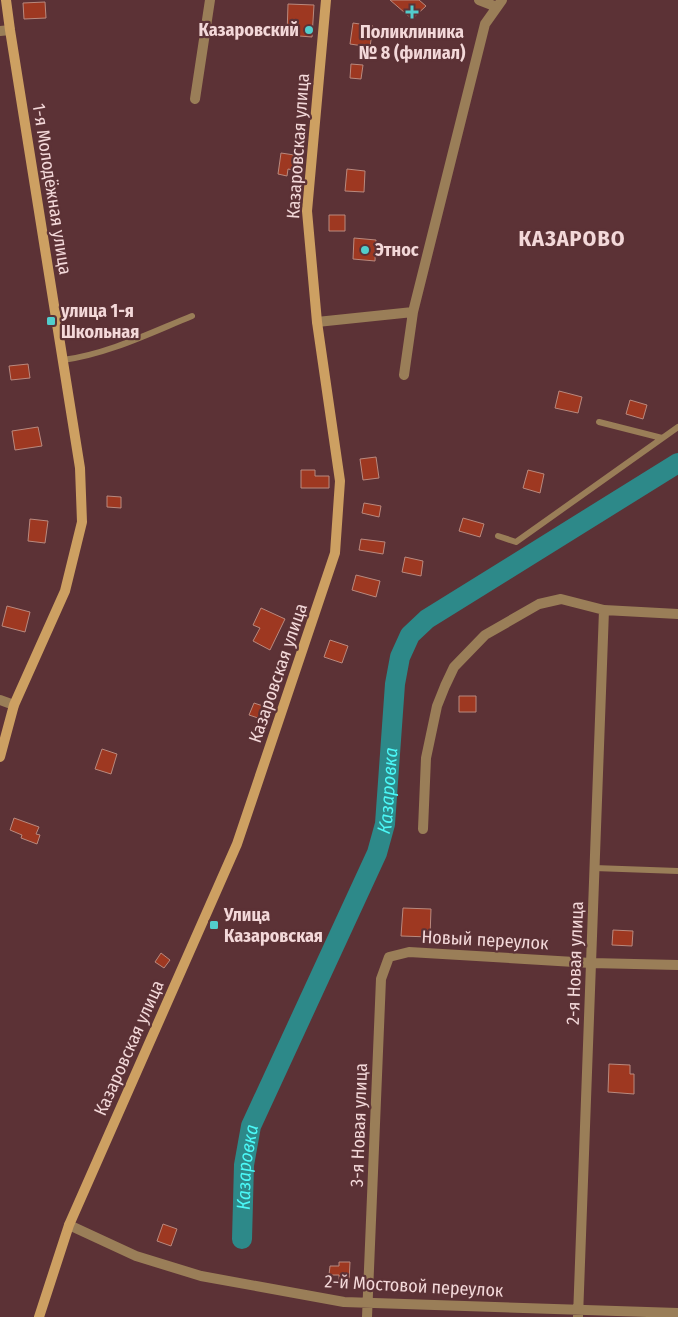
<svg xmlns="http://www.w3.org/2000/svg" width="678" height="1317" font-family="'Fira Sans Condensed',sans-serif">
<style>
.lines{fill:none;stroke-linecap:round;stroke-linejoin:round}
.river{stroke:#2d8989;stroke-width:20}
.building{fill:#9e3821;stroke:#b9897e}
.lane{stroke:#9a7e58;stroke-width:6}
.street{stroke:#9a7e58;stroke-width:10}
.secondary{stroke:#cda062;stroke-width:10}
.poi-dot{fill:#52cdcc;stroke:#5c3236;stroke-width:2}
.labels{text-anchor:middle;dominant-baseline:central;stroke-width:4.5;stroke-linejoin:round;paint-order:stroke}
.poi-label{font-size:18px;font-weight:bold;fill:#f3d8d9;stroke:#5c3236;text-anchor:start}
.street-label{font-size:18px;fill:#f3d8d9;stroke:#5c3236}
.water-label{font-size:19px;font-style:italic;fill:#4bf8f7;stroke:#5c3236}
.district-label{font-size:22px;font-weight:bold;letter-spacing:1px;fill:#f3d8d9;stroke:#5c3236}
</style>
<rect width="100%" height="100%" fill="#5c3236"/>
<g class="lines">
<!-- river -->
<path class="river" id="s1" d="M242,1239L244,1165L251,1126L377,853L385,824L395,684L400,657L410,635L427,619L678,463"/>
</g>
<!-- building -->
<path class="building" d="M390,0H419L426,6L412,19Z
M45,2L46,18L24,19L23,3Z
M288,4L314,5L312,37L287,35Z
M353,23L373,26L370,47L350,44Z
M351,64L363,65L361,79L350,78Z
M281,153L301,156L299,171L288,169L287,176L278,174Z
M347,169L365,171L364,192L345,191Z
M329,215H345V231H329Z
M354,238L376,240L375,261L353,259Z
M28,364L30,378L11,380L9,366Z
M559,391L582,397L578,413L555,408Z
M630,400L647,405L643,419L626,414Z
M38,427L42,446L15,450L12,431Z
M376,457L379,478L363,480L360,459Z
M301,470H315V476H329V488H301Z
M528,470L544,474L540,493L523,488Z
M107,496L121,497V508L107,507Z
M364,503L381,506L379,517L362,513Z
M463,518L484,524L480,537L459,531Z
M30,519L48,521L45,543L28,541Z
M361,539L385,542L383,554L359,550Z
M405,557L423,561L421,576L402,572Z
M356,575L380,581L376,597L352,590Z
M7,606L30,612L25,632L2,626Z
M261,608L285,619L270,650L253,641L260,628L253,625Z
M330,640L348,646L342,663L324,657Z
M459,696H476V712H459Z
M254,703L269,708L264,720L249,715Z
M102,749L117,754L111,774L95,769Z
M14,818L39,827L36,834L40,835L37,844L21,838L22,835L10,830Z
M403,908L431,909L430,937L401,936Z
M613,930L633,931L632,946L612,945Z
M161,953L170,960L164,968L155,962Z
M609,1064L630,1065V1074H634V1094L608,1092Z
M163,1224L177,1229L171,1246L157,1241Z
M339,1262H350L349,1282H339V1275H329L330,1266H339Z"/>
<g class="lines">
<!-- lane -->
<path class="lane" d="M63,360C108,354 150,333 192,316
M599,422L662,438
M498,536L516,542L678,427
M594,868L678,871"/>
<!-- street -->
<path class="street" d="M479,0L497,7
M0,31L10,30
M195,99L210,0
M317,322L413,312
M404,375L413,312L485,24L502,0
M0,700L14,705
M423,829L426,758L437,706L445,686L454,667L485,635L539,604L561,599L604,610L678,614
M69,1225L136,1256L201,1276L344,1302L678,1313
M367,1317L381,979L389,957L409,952L591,963L678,965
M578,1317L604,610"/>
<!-- secondary -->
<path class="secondary" d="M0,757L14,705L65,591L82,522L80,468L10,30L6,0
M39,1317L69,1225L237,844L335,553L340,481L317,322L307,211L326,0"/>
</g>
<!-- markers -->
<g class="poi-dot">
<path d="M409.5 4.5h5v5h5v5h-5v5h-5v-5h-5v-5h5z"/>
<circle cx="309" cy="30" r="5"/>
<circle cx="365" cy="250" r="5"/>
<rect x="46" y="316" width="10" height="10" rx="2.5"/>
<rect x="209" y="920" width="10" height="10" rx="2.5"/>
</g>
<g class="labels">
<!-- poi labels -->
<g class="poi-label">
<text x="299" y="30" text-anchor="end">Казаровский</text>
<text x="412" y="32" text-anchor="middle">Поликлиника<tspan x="412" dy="21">№ 8 (филиал)</tspan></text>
<text x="375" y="250">Этнос</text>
<text x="61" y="311">улица 1-я<tspan x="61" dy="21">Школьная</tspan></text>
<text x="224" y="915">Улица<tspan x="224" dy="21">Казаровская</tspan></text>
</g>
<!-- street labels -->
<g class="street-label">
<text transform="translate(298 146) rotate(-86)">Казаровская улица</text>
<text transform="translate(52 189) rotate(81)">1-я Молодёжная улица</text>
<text transform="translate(278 673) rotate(-71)">Казаровская улица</text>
<text transform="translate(485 940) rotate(3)">Новый переулок</text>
<text transform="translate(575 963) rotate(-88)">2-я Новая улица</text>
<text transform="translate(129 1048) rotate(-66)">Казаровская улица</text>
<text transform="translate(359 1125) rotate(-88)">3-я Новая улица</text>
<text transform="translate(414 1286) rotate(3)">2-й Мостовой переулок</text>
</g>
<!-- water labels -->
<g class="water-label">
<text stroke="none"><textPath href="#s1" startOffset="478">Казаровка</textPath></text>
<text stroke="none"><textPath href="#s1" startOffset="72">Казаровка</textPath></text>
</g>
<!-- district labels -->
<g class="district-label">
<text x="572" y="238">КАЗАРОВО</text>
</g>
</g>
</svg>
